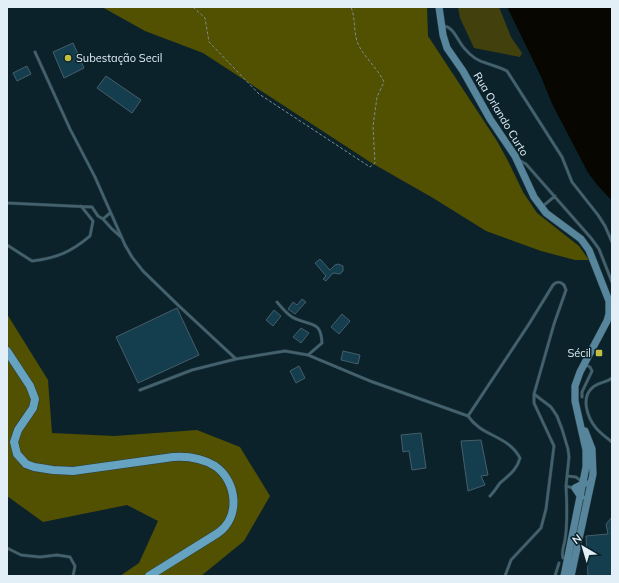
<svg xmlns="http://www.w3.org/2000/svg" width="619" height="583" font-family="Mulish,sans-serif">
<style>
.green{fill:#42410e}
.forest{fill:#525001}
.water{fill:#080600}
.pier{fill:#0b222b}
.building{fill:#143d4e;stroke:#465e6a}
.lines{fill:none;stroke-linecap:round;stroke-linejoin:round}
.lane-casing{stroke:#293f47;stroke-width:3.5}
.secondary-casing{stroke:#293f47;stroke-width:8}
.primary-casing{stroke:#293f47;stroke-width:9}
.path{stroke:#7c8e96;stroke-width:1;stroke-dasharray:3 2;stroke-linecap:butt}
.lane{stroke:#44616e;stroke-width:2.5}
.secondary{stroke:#57869c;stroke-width:7}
.primary{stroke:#65a3c0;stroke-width:8}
.poi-dot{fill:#c1be40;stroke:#0b222b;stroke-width:1.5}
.labels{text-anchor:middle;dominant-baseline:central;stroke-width:3;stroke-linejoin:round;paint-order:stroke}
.poi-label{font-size:11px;fill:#e2eff6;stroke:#0b222b;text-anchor:start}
.street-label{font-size:11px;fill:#e2eff6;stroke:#0b222b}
</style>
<rect width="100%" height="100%" fill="#0b222b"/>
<!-- green -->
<path class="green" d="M458,7H499L511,37L522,53L520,57L474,48L460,18Z"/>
<!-- forest -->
<path class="forest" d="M102,7H427L428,36L497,141L508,161L523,192L537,213L579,246L589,260H575L541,251L486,231L433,198L370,162L203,53L145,31Z
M7,314L48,380L52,433L114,436L197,430L240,447L270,496L244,541L201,576H120L139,563L158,521L127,505L43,522L7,496Z"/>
<!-- water -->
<path class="water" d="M507,7H612V201L598,186L588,173L552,104L541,77Z"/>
<!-- pier -->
<path class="pier" d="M505,7H507L541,77L552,104L588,173L598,186L611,200L612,203L597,188L586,174L550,105L539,78Z"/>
<!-- building -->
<path class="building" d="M73,43L84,68L64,78L53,52Z
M27,66L31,74L17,81L13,73Z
M106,76L141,100L132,113L97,88Z
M320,259L330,270L335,265L338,264L343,266V271L340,274L333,273L326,281L323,279L326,276L315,263Z
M302,299L306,302L295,314L288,309L293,302L297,305Z
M177,308L199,355L138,383L116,337Z
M274,310L281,316L273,326L266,320Z
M342,314L350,321L339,334L331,327Z
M301,328L309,333L301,343L293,337Z
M343,351L360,355L358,364L341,360Z
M299,366L305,378L296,383L290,371Z
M421,433L426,468L412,470L409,451L403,452L401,435Z
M481,440L488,475L481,476L485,485L468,491L461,441Z
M612,517V576H588L586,536L608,534L606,524Z"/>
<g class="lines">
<!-- lane casing -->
<g class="lane-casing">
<path id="lane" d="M444,26C454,27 458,42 465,49C470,55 478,61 486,63C493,66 500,67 507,71L562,157L572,182L598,215L605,226L612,242
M35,52L70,129L95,177L125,245L132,257L143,271L179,306L236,359
M519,160L526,164L591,238L599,249L612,282
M7,203L92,207L98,216L103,219L112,229L121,237
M543,206L555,196
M103,219L110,213
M7,245L32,261C57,258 71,252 90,236L93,221L81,206
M277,302C282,308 288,316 296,319C312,326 321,321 322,343L308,355
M612,378C606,383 598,382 592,388C581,398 587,417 596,428C600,433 607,438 612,442
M140,390L192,370L236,359L285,351L308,355L370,381L468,416L529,324L553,285C557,281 560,281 564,285L566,290L554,324L534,394L551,407L557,416L562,429L568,449L569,457L566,486L573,488
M582,397V392L592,371L590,367L584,364
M468,416C482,437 508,435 520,458C517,470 509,475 500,483C497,487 494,492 490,496
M567,476L576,477L581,481
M7,548L21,555L40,557L57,555L70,557L75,566L73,576
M563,558C561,552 564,546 565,540C568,522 567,504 566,486
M505,576L511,560L541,528L546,509L554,446L534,403V394
M555,576L559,563"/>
</g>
<!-- secondary casing -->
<g class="secondary-casing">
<path id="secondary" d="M439,7L443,35L447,48L463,71L490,119L515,156L534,197L546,213L581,239L589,250L609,301V314L607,321L580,372L575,386V401L586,450V467L564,576
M581,497L575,488L585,483
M571,576L593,474L592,449L585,431"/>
</g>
<!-- primary casing -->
<g class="primary-casing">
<path id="primary" d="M7,351L30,386L35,399L33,408L18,430L14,442L17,454L26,464L34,467L53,470L73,471L173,457C188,456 202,458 215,466C237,481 241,517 218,533L149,576"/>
</g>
<!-- path -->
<path class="path" d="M193,7L205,18L209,42L259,94L370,167L375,163L373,126L377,97L384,82C378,69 366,59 359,46C353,35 356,19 351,7"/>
<!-- lane -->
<use href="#lane" class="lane"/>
<!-- secondary -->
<use href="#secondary" class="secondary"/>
<!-- primary -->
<use href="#primary" class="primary"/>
</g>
<!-- markers -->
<g class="poi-dot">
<circle cx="68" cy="58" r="4"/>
<rect x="595" y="349" width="8" height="8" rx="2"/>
</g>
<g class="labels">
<!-- poi labels -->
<g class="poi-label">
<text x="76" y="58">Subestação Secil</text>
<text x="591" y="353" text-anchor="end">Sécil</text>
</g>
<!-- street labels -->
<g class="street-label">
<text transform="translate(501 114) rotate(59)">Rua Orlando Curto</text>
</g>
</g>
<!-- border -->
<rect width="619" height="583" fill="none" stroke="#e2eff6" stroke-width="16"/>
<!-- north arrow -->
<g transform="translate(583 547) rotate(322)" stroke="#0b222b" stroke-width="3" paint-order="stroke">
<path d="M0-3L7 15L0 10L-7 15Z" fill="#e2eff6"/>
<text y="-6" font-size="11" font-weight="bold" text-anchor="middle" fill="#e2eff6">N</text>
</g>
</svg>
